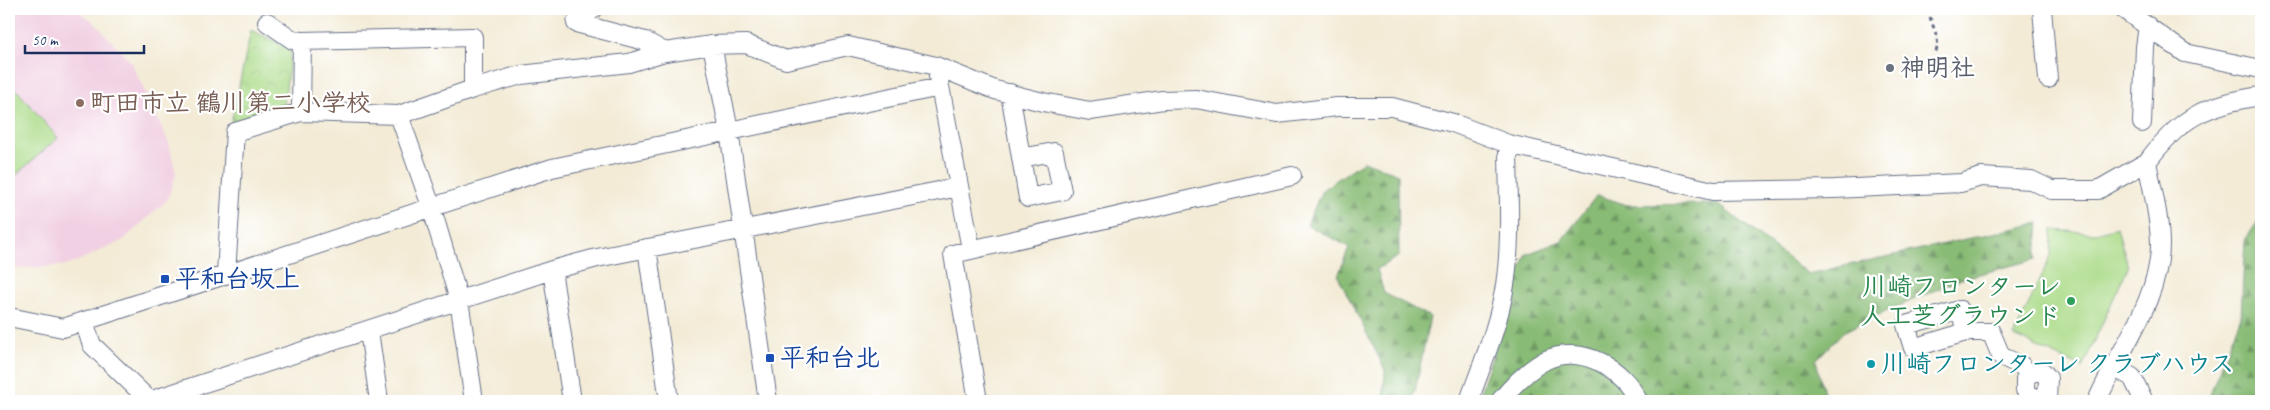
<svg xmlns="http://www.w3.org/2000/svg" width="2270" height="410" font-family="Caveat,'Klee One',sans-serif">
<style>
.built{fill:#f1d0e3}
.forest{fill:url(#forest-firs);stroke:#52756a}
.park{fill:url(#park-crowns);stroke:#638574}
.garden{fill:#abdb89;stroke:#638574}
.lines{fill:none;stroke-linecap:round;stroke-linejoin:round}
.minor-casing{stroke:#677188;stroke-width:20}
.path{stroke:#677188;stroke-width:3;stroke-dasharray:4 4;stroke-linecap:butt}
.minor{stroke:#fff;stroke-width:18}
.worship-dot{fill:#6b7280;stroke:#fff;stroke-width:2}
.education-dot{fill:#8d6e63;stroke:#fff;stroke-width:2}
.transit-dot{fill:#1a4fb4;stroke:#fff;stroke-width:2}
.leisure-dot{fill:#2e9e5b;stroke:#fff;stroke-width:2}
.culture-dot{fill:#0f9aa8;stroke:#fff;stroke-width:2}
.labels{text-anchor:middle;dominant-baseline:central;stroke-width:4.5;stroke-linejoin:round;paint-order:stroke}
.worship-label{font-size:25px;font-weight:bold;fill:#5b616d;stroke:#fff;text-anchor:start}
.education-label{font-size:25px;font-weight:bold;fill:#785e54;stroke:#fff;text-anchor:start}
.transit-label{font-size:25px;font-weight:bold;fill:#164399;stroke:#fff;text-anchor:start}
.leisure-label{font-size:25px;font-weight:bold;fill:#27864d;stroke:#fff;text-anchor:end}
.culture-label{font-size:25px;font-weight:bold;fill:#0d838f;stroke:#fff;text-anchor:start}
</style>
<defs>
<pattern id="forest-firs" width="22" height="20" patternUnits="userSpaceOnUse" patternTransform="scale(1.25)"><rect width="22" height="20" fill="#88bb75"/><path d="M5 1l3.5 6h-7zM16 11l3.5 6h-7z" fill="#6e9863"/></pattern>
<pattern id="park-crowns" width="20" height="18" patternUnits="userSpaceOnUse" patternTransform="scale(1.25)"><rect width="20" height="18" fill="#abdb89"/><path d="M2 6a3 3 0 1 1 6 0M12 15a3 3 0 1 1 6 0" fill="none" stroke="#93bc79"/></pattern>
</defs>
<rect width="100%" height="100%" fill="#fff"/>
<filter id="ink" filterUnits="userSpaceOnUse"><feTurbulence type="fractalNoise" baseFrequency=".02" numOctaves="2"/><feDisplacementMap in="SourceGraphic" scale="10" xChannelSelector="R" yChannelSelector="G"/><feConvolveMatrix kernelMatrix="1 2 1 2 8 2 1 2 1" color-interpolation-filters="sRGB"/></filter>
<filter id="wash" filterUnits="userSpaceOnUse"><feTurbulence type="fractalNoise" baseFrequency=".0096" numOctaves="4" result="noise"/><feDisplacementMap in="SourceGraphic" scale="20" xChannelSelector="R" yChannelSelector="G"/><feGaussianBlur stdDeviation="1.12" result="paint"/><feColorMatrix in="noise" values="0 0 0 0 0 0 0 0 0 0 0 0 0 0 0 0 0 1.4 0 .05"/><feComposite in="paint" operator="in"/></filter>
<g filter="url(#wash)">
<rect width="100%" height="100%" fill="#f3ebd6"/>
<!-- built -->
<path class="built" d="M9,9H75L93,21L131,62L169,143L176,174L167,200L122,241L69,265L9,269Z"/>
<!-- forest -->
<path class="forest" d="M1364,161L1398,174L1399,256L1377,269L1384,293L1430,317L1415,391L1410,401H1383L1385,370L1338,276L1349,247L1307,225L1322,190Z
M1597,195L1627,205L1718,204L1808,274L2039,223L2036,259L1961,279L1867,320L1843,332L1816,360L1826,401H1477L1498,340L1515,303L1517,278L1527,254L1561,241Z
M2261,217V401H2207L2241,316L2245,240Z"/>
<!-- park -->
<path class="park" d="M251,30L291,49L284,105L246,120L231,123Z"/>
<!-- garden -->
<path class="garden" d="M9,81L58,138L9,181Z
M2117,227L2128,267L2082,368L2014,336L2051,255L2052,230L2096,233Z"/>
</g>
<g filter="url(#ink)">
<g class="lines">
<!-- minor casing -->
<g class="minor-casing">
<path id="minor" d="M2042,9L2048,79
M2123,9L2185,53L2261,69
M267,22L293,40L302,41
M576,23L645,41L665,52
M576,23L593,9
M712,45L729,131L768,401
M938,76L971,249
M1010,93L1028,198L1062,191L1054,152L1021,158
M301,112L302,41L473,37V89
M399,115L431,206L459,300L474,401
M2142,123L2145,47L2148,26
M647,248L669,401
M552,270L572,401
M226,274L235,132L301,112L399,115L473,89L521,75L629,63L665,52L712,45L746,44L786,60L848,46L936,66L995,90L1043,102L1090,111L1163,100L1196,99L1277,114L1337,107H1392L1453,123L1508,144L1713,191L1834,189L1961,183L1981,177L2031,180L2052,190H2098L2147,162
M9,317L63,328L552,168L940,87
M84,322L92,345L150,401
M369,331L379,401
M1966,332L1960,310L1906,325L1913,348L1966,332H1991L2001,356L2022,366L2029,373
M2113,367L2132,377L2144,401
M149,401L552,270L597,258L959,187
M978,401L953,254L1292,176
M1469,401C1482,364 1499,325 1505,285C1512,239 1508,191 1508,144
M1500,401C1513,385 1527,370 1546,360C1581,344 1624,368 1638,401
M2044,401L2030,395L2025,390V379L2032,372H2043L2048,378L2047,401
M2097,401C2118,352 2160,299 2160,245C2160,217 2152,189 2147,162C2180,117 2207,104 2261,96"/>
</g>
<!-- path -->
<path class="path" d="M1929,9C1929,25 1943,37 1935,54"/>
<!-- minor -->
<use href="#minor" class="minor"/>
</g>
</g>
<!-- markers -->
<circle class="worship-dot" cx="1890" cy="68" r="5"/>
<circle class="education-dot" cx="80" cy="103" r="5"/>
<g class="transit-dot">
<rect x="160" y="274" width="10" height="10" rx="2.5"/>
<rect x="765" y="353" width="10" height="10" rx="2.5"/>
</g>
<circle class="leisure-dot" cx="2071" cy="301" r="5"/>
<circle class="culture-dot" cx="1871" cy="364" r="5"/>
<g class="labels">
<!-- worship labels -->
<g class="worship-label">
<text x="1900" y="68">神明社</text>
</g>
<!-- education labels -->
<g class="education-label">
<text x="90" y="103">町田市立 鶴川第二小学校</text>
</g>
<!-- transit labels -->
<g class="transit-label">
<text x="175" y="279">平和台坂上</text>
<text x="780" y="358">平和台北</text>
</g>
<!-- leisure labels -->
<g class="leisure-label">
<text x="2061" y="287">川崎フロンターレ<tspan x="2061" dy="29">人工芝グラウンド</tspan></text>
</g>
<!-- culture labels -->
<g class="culture-label">
<text x="1881" y="364">川崎フロンターレ クラブハウス</text>
</g>
</g>
<!-- margin -->
<rect width="2270" height="410" fill="none" stroke="#fff" stroke-width="30"/>
<!-- scale -->
<path d="M25 45v8h119v-8" fill="none" stroke="#1b2f5e" stroke-width="2.5"/>
<text x="32" y="45" font-size="15" fill="#1b2f5e" stroke="#ffffff" stroke-width="4" paint-order="stroke">50 m</text>
</svg>
